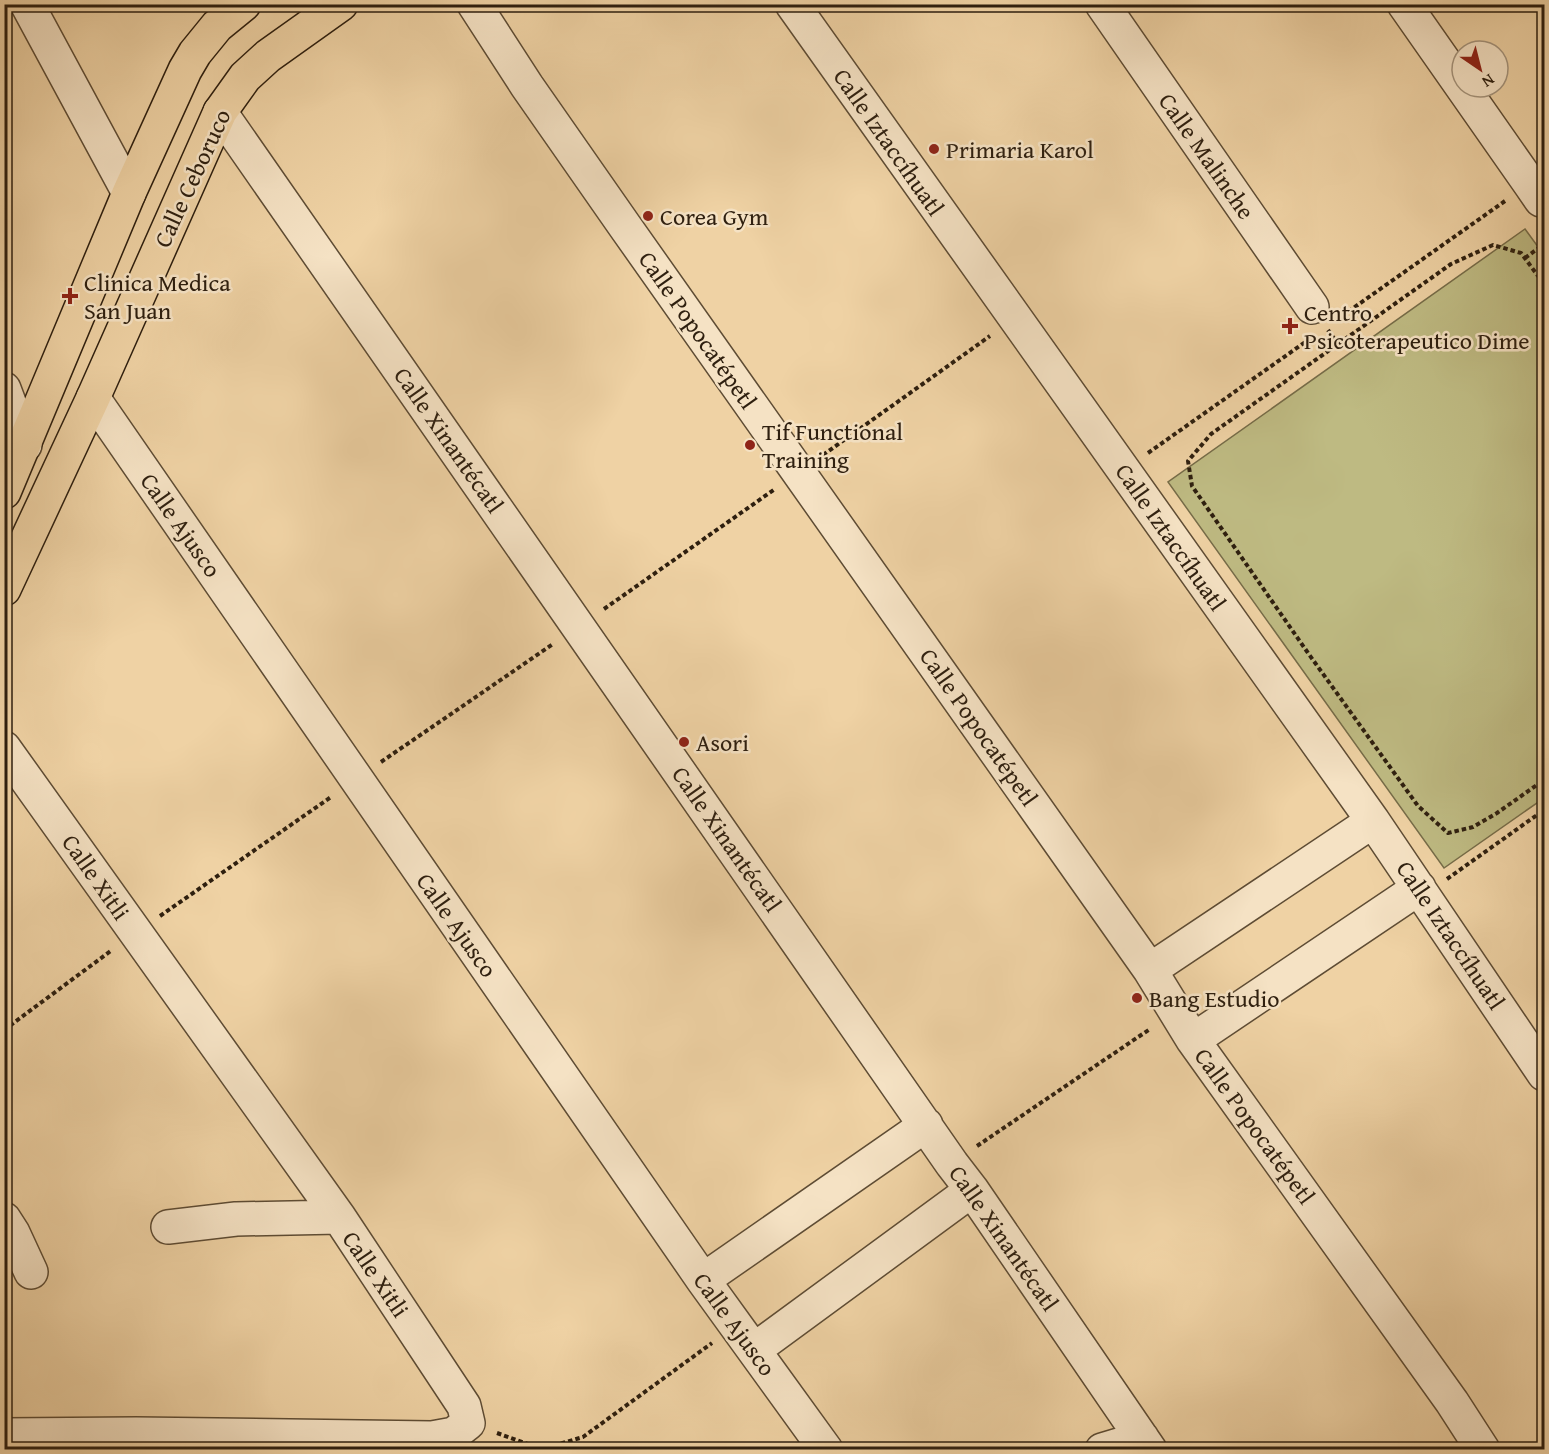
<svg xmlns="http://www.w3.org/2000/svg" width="1549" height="1454" font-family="'Gentium Book Plus',serif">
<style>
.green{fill:#beba82;stroke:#766c48;stroke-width:1.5}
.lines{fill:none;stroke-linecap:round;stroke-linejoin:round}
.minor-casing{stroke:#5e4c34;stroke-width:36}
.major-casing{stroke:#2e1f0f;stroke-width:36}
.path{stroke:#2e1f0f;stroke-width:4;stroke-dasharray:4.5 3;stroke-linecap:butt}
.minor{stroke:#f5e2c4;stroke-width:33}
.major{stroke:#efd2a4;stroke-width:33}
.poi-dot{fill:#8f2418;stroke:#f5e2c4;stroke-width:2}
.labels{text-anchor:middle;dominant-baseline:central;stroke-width:5;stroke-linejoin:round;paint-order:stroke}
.street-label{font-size:24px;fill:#2e1f0f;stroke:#f5e2c4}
.poi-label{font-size:24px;fill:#2e1f0f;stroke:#f5e2c4;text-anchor:start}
</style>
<rect width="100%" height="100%" fill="#efd2a4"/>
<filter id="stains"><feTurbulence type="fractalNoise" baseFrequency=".00333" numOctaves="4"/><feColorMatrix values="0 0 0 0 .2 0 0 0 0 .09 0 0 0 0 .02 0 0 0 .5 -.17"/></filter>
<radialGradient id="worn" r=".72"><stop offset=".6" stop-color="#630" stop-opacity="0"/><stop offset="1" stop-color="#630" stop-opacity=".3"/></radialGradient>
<!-- green -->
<path class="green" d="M1525,229L1544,255V798L1444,868L1168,482Z"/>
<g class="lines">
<!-- minor casing -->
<g class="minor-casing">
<path id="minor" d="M27,4L129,193
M474,4L527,86L624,225L1150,970L1193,1040L1452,1402L1483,1450
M792,4L1373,821L1544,1074
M1102,4L1312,307
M1404,4L1530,184L1541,200L1544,198
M220,112L952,1164L972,1190L1150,1450
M4,389L25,445
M93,398L703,1280L826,1450
M4,748L339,1217L464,1406L468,1423L454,1434L432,1438L136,1434L4,1435
M1150,970L1373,821
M1193,1040L1419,888
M4,1219L13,1233L31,1272
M168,1227L236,1219L339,1217
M703,1280L926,1125
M754,1350L972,1190
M1102,1450L1142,1438"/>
</g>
<!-- major casing -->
<g class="major-casing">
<path id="major" d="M4,492L129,193L185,70L195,53L217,26L244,4
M4,589L93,398L220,112L245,77L268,56L341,4"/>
</g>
<!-- path -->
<path class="path" d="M1525,258L1544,244
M1544,284L1521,253L1493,245L1451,264L1211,434L1188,461L1192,486L1308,653L1418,806L1448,833L1473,827L1497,813L1544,780
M1342,316L1505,201
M1328,330L1338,344
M1148,453L1311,338
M823,455L990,336
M604,609L775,489
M381,762L553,644
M1447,879L1544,810
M160,916L331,797
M4,1030L112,950
M977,1146L1150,1029
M497,1433L542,1449L583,1437L712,1343"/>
<!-- minor -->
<use href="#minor" class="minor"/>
<!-- major -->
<use href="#major" class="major"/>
</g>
<!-- markers -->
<g class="poi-dot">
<circle cx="934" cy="149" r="6"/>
<circle cx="648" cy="216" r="6"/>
<path d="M67 287h6v6h6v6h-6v6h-6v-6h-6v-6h6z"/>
<path d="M1287 317h6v6h6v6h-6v6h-6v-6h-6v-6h6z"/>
<circle cx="750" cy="445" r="6"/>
<circle cx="684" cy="742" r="6"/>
<circle cx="1137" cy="998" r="6"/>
</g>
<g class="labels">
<!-- street labels -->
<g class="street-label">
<text transform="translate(889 142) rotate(55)">Calle Iztaccíhuatl</text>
<text transform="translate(1207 156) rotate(55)">Calle Malinche</text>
<text transform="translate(192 178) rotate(-65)">Calle Ceboruco</text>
<text transform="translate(698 330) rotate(55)">Calle Popocatépetl</text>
<text transform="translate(449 440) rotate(55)">Calle Xinantécatl</text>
<text transform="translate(181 525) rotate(55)">Calle Ajusco</text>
<text transform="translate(1171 537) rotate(55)">Calle Iztaccíhuatl</text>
<text transform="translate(979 727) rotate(55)">Calle Popocatépetl</text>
<text transform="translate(727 839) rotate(55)">Calle Xinantécatl</text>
<text transform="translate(96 877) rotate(55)">Calle Xitli</text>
<text transform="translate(457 925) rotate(55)">Calle Ajusco</text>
<text transform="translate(1451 935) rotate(56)">Calle Iztaccíhuatl</text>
<text transform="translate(1255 1126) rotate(54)">Calle Popocatépetl</text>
<text transform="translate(1004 1238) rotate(55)">Calle Xinantécatl</text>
<text transform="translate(376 1274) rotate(56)">Calle Xitli</text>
<text transform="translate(735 1324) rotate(54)">Calle Ajusco</text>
</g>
<!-- poi labels -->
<g class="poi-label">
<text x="946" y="149">Primaria Karol</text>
<text x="660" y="216">Corea Gym</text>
<text x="84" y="282">Clinica Medica<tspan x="84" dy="28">San Juan</tspan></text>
<text x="1304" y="312">Centro<tspan x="1304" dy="28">Psicoterapeutico Dime</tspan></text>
<text x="762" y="431">Tif Functional<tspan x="762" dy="28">Training</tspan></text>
<text x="696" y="742">Asori</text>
<text x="1149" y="998">Bang Estudio</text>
</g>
</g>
<!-- margin -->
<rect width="1549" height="1454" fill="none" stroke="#efd2a4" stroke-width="24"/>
<rect x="6" y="6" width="1537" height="1442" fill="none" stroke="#2e1f0f" stroke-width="3"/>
<rect x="12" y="12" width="1525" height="1430" fill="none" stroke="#2e1f0f" stroke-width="1.5"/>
<!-- north arrow -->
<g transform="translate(1480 69) rotate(145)"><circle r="28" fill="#f5e2c4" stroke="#a5947c" stroke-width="1.5"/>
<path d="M0-4.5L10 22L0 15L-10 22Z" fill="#8f2418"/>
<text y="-9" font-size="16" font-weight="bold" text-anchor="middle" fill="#2e1f0f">N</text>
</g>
<rect width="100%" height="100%" filter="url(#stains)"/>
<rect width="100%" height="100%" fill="url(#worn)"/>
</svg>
